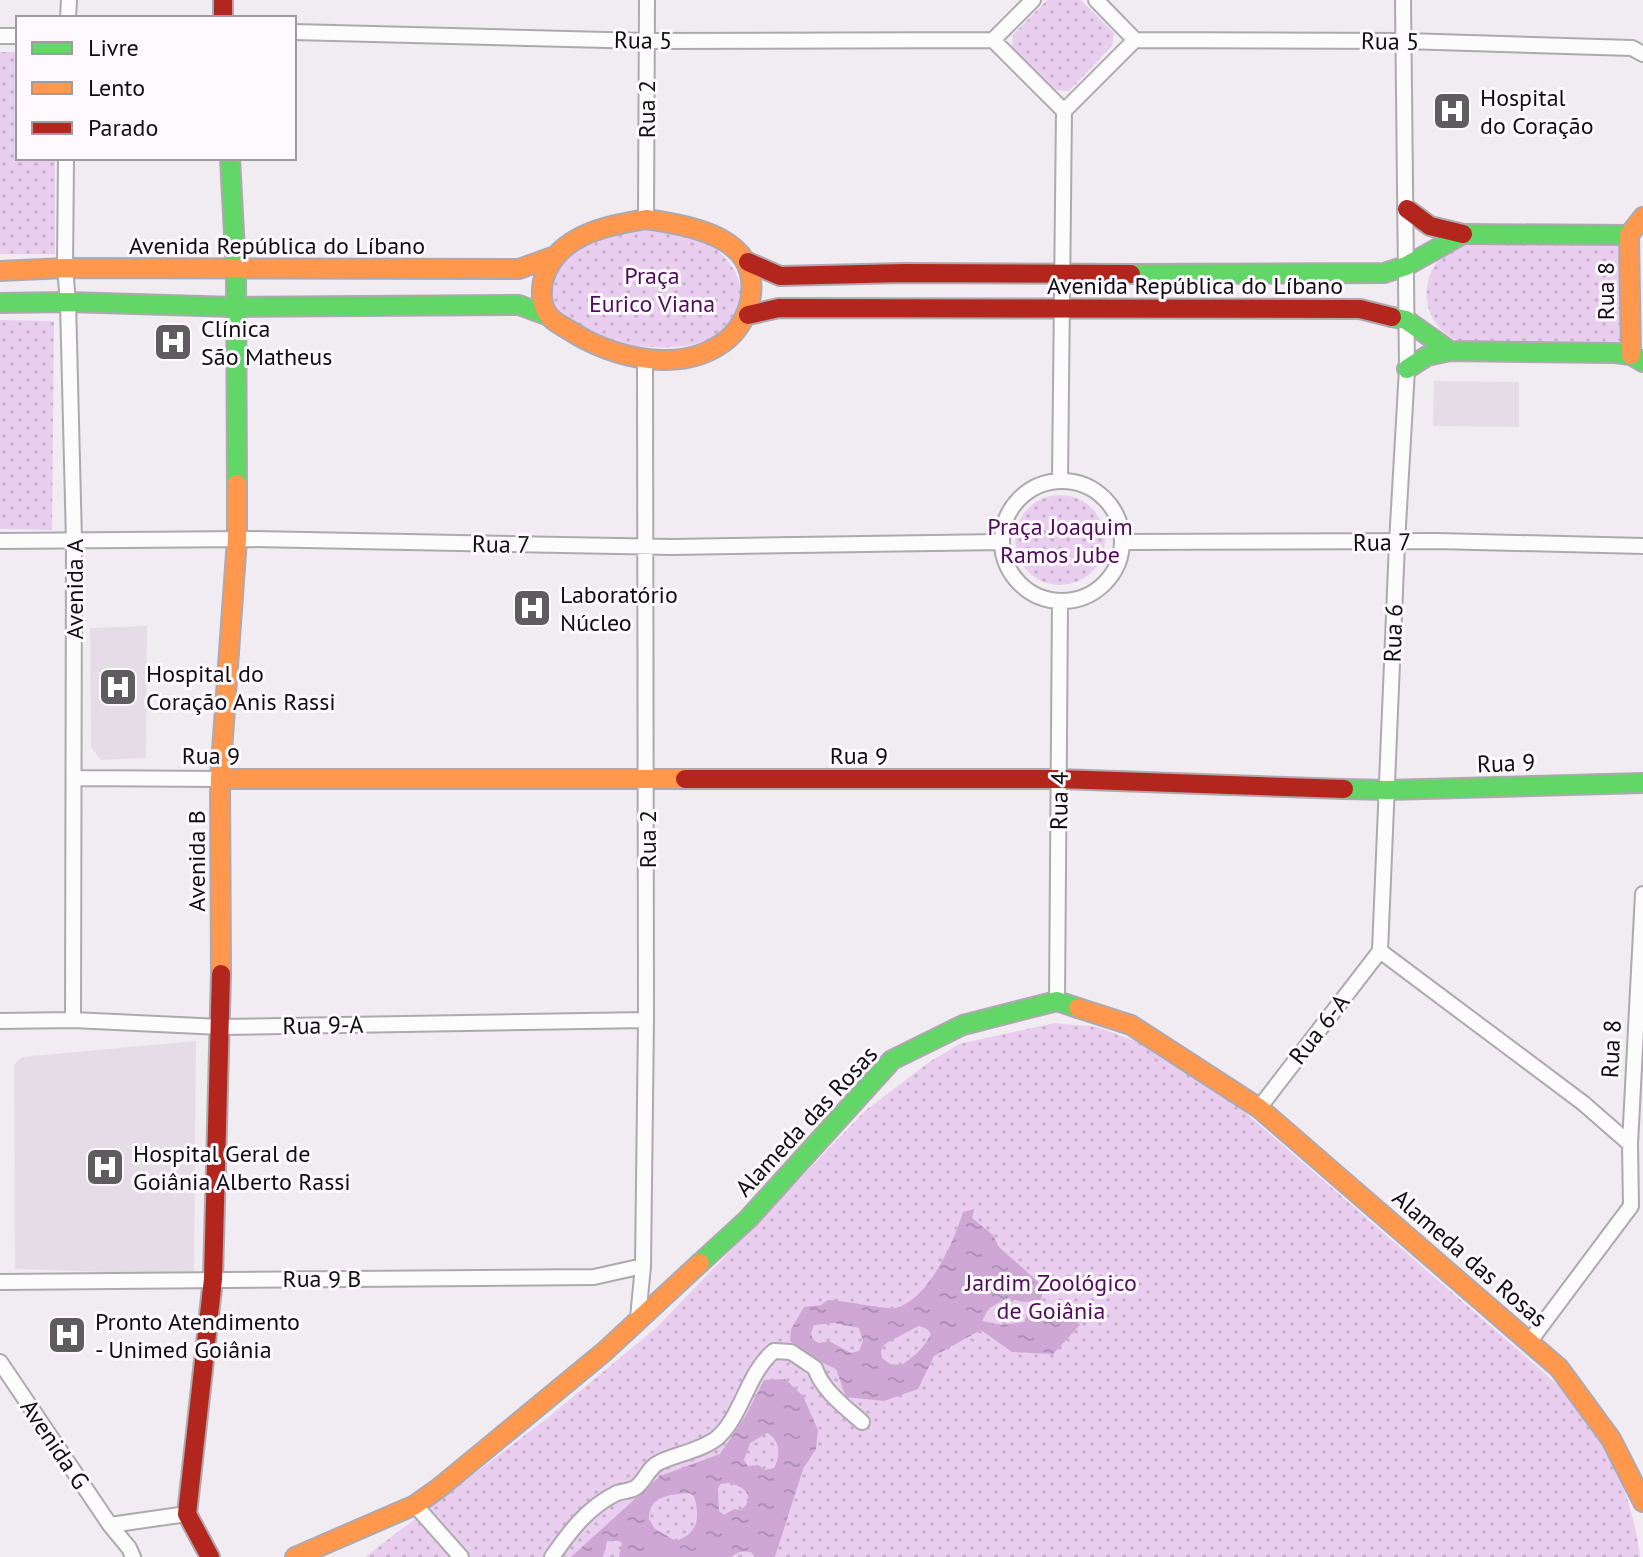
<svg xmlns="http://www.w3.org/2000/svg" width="1643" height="1557" font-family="'PT Sans',sans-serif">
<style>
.built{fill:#e6dce8}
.park{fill:url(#park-dots)}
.water{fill:url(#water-ripples);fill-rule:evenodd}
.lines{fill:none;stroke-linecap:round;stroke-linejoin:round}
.street-casing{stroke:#ada9ae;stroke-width:18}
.fast-casing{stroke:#ada9ae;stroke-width:22}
.slow-casing{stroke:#ada9ae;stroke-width:22}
.jam-casing{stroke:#ada9ae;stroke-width:22}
.street{stroke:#fdfcfd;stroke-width:14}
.fast{stroke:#63d668;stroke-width:18}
.slow{stroke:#ff974d;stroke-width:18}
.jam{stroke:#b3261e;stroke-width:18}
.labels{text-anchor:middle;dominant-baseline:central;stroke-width:6;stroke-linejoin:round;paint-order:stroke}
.street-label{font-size:24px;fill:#100e11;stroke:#fef9ff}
.poi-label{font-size:24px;fill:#100e11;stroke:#fef9ff;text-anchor:start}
.park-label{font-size:24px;fill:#510d5c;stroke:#fef9ff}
</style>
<defs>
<pattern id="park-dots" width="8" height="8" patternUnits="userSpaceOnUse" patternTransform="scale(2)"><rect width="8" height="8" fill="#eaceef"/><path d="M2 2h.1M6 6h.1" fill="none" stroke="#c8b0cc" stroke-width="1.8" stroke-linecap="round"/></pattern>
<pattern id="water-ripples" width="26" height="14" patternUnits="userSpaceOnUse" patternTransform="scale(2)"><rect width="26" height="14" fill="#cea7d5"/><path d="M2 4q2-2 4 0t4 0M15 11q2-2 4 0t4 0" fill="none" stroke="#b08fb6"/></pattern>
</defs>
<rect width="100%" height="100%" fill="#f1ecf2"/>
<!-- built -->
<path class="built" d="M1434,381L1519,382V427L1433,426Z
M147,626L146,758L101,760L91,747L90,628Z
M196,1041L194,1275L15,1269L14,1065L22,1057Z"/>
<!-- park -->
<path class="park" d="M1047,0H1081L1114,33L1112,46L1069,91L1054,90L1012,47L1013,35Z
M0,52H18V158H55V254H0Z
M626,229C647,229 668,228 688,234C727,245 761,293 729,328C703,356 624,349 592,336C580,331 568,320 557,312C555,304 552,295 551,286C548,247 598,239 626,229Z
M1615,243L1621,244L1623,345L1458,341C1416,321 1418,270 1453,246Z
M0,320L54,321L52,530L0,529Z
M1015 540a45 45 0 1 1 90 0a45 45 0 1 1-90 0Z
M1055,1023L1098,1027L1140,1043L1240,1108L1549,1377C1561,1389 1575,1399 1585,1412C1614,1454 1634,1506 1640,1557H365L546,1419L656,1328L866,1110L928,1063L959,1044Z"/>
<!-- water -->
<path class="water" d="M974,1209L972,1218L993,1235L999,1247L1044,1287L1041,1300L1023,1302L1008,1298L989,1308L982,1321L1002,1325L1024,1322L1028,1313L1046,1321L1071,1311L1080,1325L1053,1354L1012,1352L981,1330L934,1356L918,1389L884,1401L846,1397L836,1369L813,1358L790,1341L791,1329L804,1307L821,1305L828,1300C841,1300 888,1310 896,1308C929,1299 954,1241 963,1212ZM834,1323L859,1328L863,1341L859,1351L851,1353L829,1341L819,1343L813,1340L811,1333L814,1325ZM919,1326L927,1329L931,1334C925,1347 913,1358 901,1365L890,1364L882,1358C881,1353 880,1349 884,1345C886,1343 916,1327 919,1326Z
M785,1379L803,1396L818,1430L816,1449L803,1469L775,1557H755L751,1552C743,1551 738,1551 732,1557H619L622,1543L619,1541H607L603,1557H571L660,1476L720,1454L745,1417L764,1380ZM767,1433C780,1439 781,1456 774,1468L765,1470L758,1465L748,1466L744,1460L750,1443ZM729,1483C744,1486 757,1497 741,1510L734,1509L724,1515L719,1511L718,1488L721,1484ZM689,1493L694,1496C700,1517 699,1533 676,1541L655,1529L649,1519C649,1495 670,1495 689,1493Z"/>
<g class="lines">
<!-- street casing -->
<g class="street-casing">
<path id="street" d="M68,18L69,0
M294,32L646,41L993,40
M0,36H18
M993,40L1064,111L1135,40L1096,0
M993,40L1033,0
M1135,40L1405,41L1632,48L1643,54
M66,158L65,268L68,302L74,541L73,1020
M646,219L647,0
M1060,480L1064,111
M1002 541a60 60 0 1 1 120 0a60 60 0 1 1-120 0Z
M0,541L248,539L671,547L1001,542
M1122,542L1437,541L1643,546
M74,778L220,779
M1380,951L1397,543L1407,369L1403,0
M1380,951L1583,1103L1630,1144
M1057,1001L1060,601
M0,1021L73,1020L221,1027L646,1020
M1259,1108L1380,951
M1631,1206L1630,1144L1643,894
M0,1282L594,1277L643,1266
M638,1318L643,1266L646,1020L645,359
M1530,1341L1631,1206
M0,1362L110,1525L187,1514
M415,1505L461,1557
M110,1525L129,1548L133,1557
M552,1557C570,1531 588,1507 617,1493C623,1491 630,1491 635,1488C646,1481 647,1468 660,1462C677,1454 702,1450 717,1438C742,1417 747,1373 774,1351L791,1352L815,1368C822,1390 845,1407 862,1422"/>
</g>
<!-- fast casing -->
<g class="fast-casing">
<path id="fast" d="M230,158L236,270L237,484
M1131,274L1384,273L1406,266L1463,234L1629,235
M0,303L68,302L235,307L519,305L549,316
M1392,317L1406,320L1450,351L1615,353L1631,355L1643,362
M1407,369L1427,356L1450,351
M1344,789L1387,790L1643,783
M700,1263L748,1219L892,1060L963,1025L1057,1001L1078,1008"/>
</g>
<!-- slow casing -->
<g class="slow-casing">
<path id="slow" d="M646,219C689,226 758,235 751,295C749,311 741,327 729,338C685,376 613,359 569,330C562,326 554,322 549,316C541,306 541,292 543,281C555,235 606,226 646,219Z
M0,271L65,268L519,269L552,257
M1631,355L1629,235L1643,217
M220,779H685
M221,974L220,779L237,539V484
M1078,1008L1131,1025L1259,1108L1559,1368L1611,1439L1643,1502
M295,1557L415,1505L439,1488L604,1352L700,1263"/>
</g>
<!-- jam casing -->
<g class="jam-casing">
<path id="jam" d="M223,0V18
M1407,209L1430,226L1463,234
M748,262L780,276L904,273L1131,274
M748,315L779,308L1360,309L1392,317
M685,779H1060L1344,789
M210,1557L187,1514L213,1279L221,974"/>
</g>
<!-- street -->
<use href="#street" class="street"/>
<!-- fast -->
<use href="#fast" class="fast"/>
<!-- slow -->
<use href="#slow" class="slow"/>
<!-- jam -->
<use href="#jam" class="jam"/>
</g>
<!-- icons -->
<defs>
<g id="hospital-square" transform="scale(2)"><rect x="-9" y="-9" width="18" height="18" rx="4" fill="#5f5c60" stroke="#fef9ff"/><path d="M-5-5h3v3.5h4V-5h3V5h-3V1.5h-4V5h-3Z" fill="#fff"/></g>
</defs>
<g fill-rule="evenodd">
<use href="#hospital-square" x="1452" y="111"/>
<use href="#hospital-square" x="173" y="342"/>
<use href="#hospital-square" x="532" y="608"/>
<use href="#hospital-square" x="118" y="687"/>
<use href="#hospital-square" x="105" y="1167"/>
<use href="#hospital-square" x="67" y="1335"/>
</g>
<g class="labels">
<!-- street labels -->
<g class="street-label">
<text transform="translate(643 40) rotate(1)">Rua 5</text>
<text transform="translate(1390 41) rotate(1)">Rua 5</text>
<text transform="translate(646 109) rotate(-90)">Rua 2</text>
<text x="277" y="245">Avenida República do Líbano</text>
<text x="1195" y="285">Avenida República do Líbano</text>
<text transform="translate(1605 291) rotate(-90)">Rua 8</text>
<text transform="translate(1382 542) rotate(-1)">Rua 7</text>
<text transform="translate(501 544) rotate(1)">Rua 7</text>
<text transform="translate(74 589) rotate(-90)">Avenida A</text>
<text transform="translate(1393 633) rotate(-88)">Rua 6</text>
<text x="211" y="755">Rua 9</text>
<text x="859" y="755">Rua 9</text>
<text transform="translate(1506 763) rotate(-2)">Rua 9</text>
<text transform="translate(1059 801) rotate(-89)">Rua 4</text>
<text transform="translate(647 839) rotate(-90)">Rua 2</text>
<text transform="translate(196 861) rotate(-90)">Avenida B</text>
<text transform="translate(323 1025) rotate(-1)">Rua 9-A</text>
<text transform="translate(1319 1029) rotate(-52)">Rua 6-A</text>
<text transform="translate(1611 1049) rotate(-87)">Rua 8</text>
<text transform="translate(806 1121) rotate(-47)">Alameda das Rosas</text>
<text transform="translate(1470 1258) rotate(41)">Alameda das Rosas</text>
<text x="322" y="1278">Rua 9 B</text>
<text transform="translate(55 1444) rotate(56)">Avenida G</text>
</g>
<!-- poi labels -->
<g class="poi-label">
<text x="1480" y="97">Hospital<tspan x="1480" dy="28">do Coração</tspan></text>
<text x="201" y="328">Clínica<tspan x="201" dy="28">São Matheus</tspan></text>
<text x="560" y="594">Laboratório<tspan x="560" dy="28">Núcleo</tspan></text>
<text x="146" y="673">Hospital do<tspan x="146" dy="28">Coração Anis Rassi</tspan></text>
<text x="133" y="1153">Hospital Geral de<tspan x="133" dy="28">Goiânia Alberto Rassi</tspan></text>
<text x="95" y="1321">Pronto Atendimento<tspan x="95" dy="28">- Unimed Goiânia</tspan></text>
</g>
<!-- park labels -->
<g class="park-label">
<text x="652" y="275">Praça<tspan x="652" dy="28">Eurico Viana</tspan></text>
<text x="1060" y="526">Praça Joaquim<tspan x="1060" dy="28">Ramos Jube</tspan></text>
<text x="1051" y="1282">Jardim Zoológico<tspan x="1051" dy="28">de Goiânia</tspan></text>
</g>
</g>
<!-- legend -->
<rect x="16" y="16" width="280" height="144" fill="#fef9ff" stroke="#9f9ba0" stroke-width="2"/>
<rect x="32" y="42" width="40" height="12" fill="#63d668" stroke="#9f9ba0" stroke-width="2"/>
<text x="88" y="56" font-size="24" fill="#100e11">Livre</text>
<rect x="32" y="82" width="40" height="12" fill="#ff974d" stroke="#9f9ba0" stroke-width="2"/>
<text x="88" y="96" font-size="24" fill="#100e11">Lento</text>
<rect x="32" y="122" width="40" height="12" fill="#b3261e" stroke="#9f9ba0" stroke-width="2"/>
<text x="88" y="136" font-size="24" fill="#100e11">Parado</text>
</svg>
